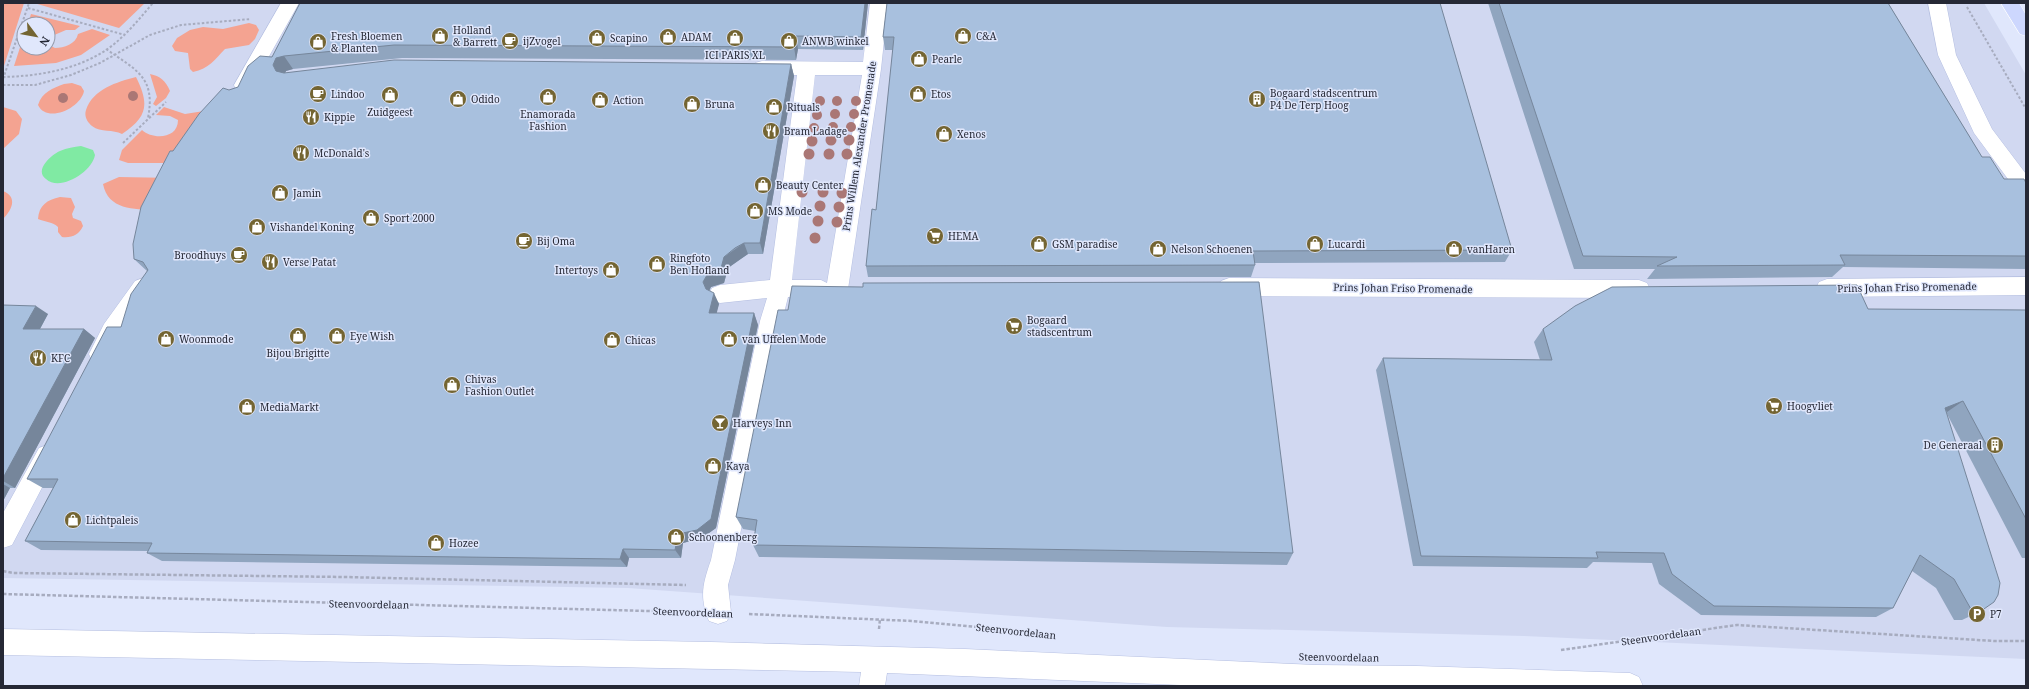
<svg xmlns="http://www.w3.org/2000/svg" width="2029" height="689" font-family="'Noto Serif',serif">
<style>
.built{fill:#d1d8f1;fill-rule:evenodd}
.green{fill:#f4a391}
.water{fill:#80eaa3}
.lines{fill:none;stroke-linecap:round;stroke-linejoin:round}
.minor-casing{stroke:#b5bfe1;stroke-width:1}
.major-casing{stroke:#fff;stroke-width:1}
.path-far1{stroke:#a7acbf;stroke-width:2;stroke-dasharray:2.5 2;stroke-linecap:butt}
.path{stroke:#a7acbf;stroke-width:2.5;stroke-dasharray:3.5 2;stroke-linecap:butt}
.minor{fill:#fff;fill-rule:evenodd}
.major{fill:#cdd7fe;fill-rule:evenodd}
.tree{fill:#aa7775}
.wall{fill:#90a5bf}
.shaded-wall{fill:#76869b}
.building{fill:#a8c0de;stroke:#76869b}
.labels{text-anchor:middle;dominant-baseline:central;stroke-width:3;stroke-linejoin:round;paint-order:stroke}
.poi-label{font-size:10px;fill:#252835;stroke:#e0e7fc;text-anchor:start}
.street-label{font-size:10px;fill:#252835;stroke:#e0e7fc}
</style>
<rect width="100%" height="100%" fill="#e0e7fc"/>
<!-- built -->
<path class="built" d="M3,3H1984L2026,75V659L1524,636L1167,627L628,588L3,578ZM24,24H48V48H24Z"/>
<!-- green -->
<path class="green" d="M3,3H24L4,66H3Z
M34,3H145L119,28Z
M31,14L80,26L75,30H66L52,36L49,45L55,48C64,48 76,44 78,34L92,29L110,35L81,55L56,63L14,66L24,35V48H48V24H28Z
M249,23L256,25L259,30L255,39L249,45L225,49C215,59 209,69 193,72L190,69L188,53L175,51L172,46L177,38L190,30L203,27L223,29Z
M150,74C160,76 166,81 170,91L166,98L156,106L153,104L157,97Z
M136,77C150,105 147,117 122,134C113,129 101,133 92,126C87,122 84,116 86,110C93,89 117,82 136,77Z
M64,84L72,83L81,86L84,91C81,108 47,124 38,105C42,92 53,88 64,84Z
M3,107L16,111L22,119L19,134L3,149Z
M164,107L185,114L204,111L184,163H128L119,160L122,150L142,130C153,140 178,139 178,120L170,116L156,115Z
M119,177L175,178L155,210C134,209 108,210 103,184Z
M3,191C18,197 12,210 3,219Z
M60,197L71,198L75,207L72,214L73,218L81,221L83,226C79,235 72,238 62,237L58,232V227C53,222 45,222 38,219C39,205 47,200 60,197Z"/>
<!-- water -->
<path class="water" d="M81,146L93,150L95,155C92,172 60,192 46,179C34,170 51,155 60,151C67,148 74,147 81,146Z"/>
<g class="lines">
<!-- minor casing -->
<g class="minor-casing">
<path id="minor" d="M281,3H299L250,90L243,92L236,90L234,85Z
M870,3H888L881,69L848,289L845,295L837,298L829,294L821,298L788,297L782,321L735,560L728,585L731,612L727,621L718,624L709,621C699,597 703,583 711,560L760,321L767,298L720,303L712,300L709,294L712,288L720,285L770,280L797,75H762L755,73L753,68L755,63L762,61L863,62ZM815,75H862L827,283L821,280H792Z
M1928,3H1946L1956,55L1992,129L2026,174V197L2019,194L1974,133L1938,55Z
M2026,277V295L1827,297L1819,294L1816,288L1819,282L1827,279Z
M143,278L151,281L154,287L151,293L120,336L108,361L100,363L92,361L89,354L104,324L135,281Z
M1229,278L1639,280L1647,283L1650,289L1647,295L1639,298L1229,296L1221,293L1218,287L1221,281Z
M47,445L55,448L59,455L12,545L3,548V513L39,448Z
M3,629L711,642L965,649L1316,665L1417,666L1630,673L1639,677L1643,686H1205L887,673L885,686H859L861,672L3,655Z"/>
</g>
<!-- major casing -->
<g class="major-casing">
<path id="major" d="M2001,3H2019L2026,15V36L2020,34Z"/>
</g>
<!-- path-far1 -->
<path class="path-far1" d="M1967,7L2026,109
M28,8L125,35
M106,49C136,70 156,77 148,118
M3,77C41,76 82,69 113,45C128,33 140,18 153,3
M3,79L29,3
M3,85H35L71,75L100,63L150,35L181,25L251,19
M123,143L166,102"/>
<!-- path -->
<path class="path" d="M3,571L13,573L344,577L686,585
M3,594L686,612
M749,614L912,621L1022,631
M879,629L880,619
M1561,650L1737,625L1994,641H2026"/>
<!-- minor -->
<use href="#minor" class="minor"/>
<!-- major -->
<use href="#major" class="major"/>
</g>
<!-- trees -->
<g class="tree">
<circle cx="133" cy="96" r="5"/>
<circle cx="63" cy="98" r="5"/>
<circle cx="820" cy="101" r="5"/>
<circle cx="837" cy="101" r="5"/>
<circle cx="856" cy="101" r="5"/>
<circle cx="835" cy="114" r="5"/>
<circle cx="854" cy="114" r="5"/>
<circle cx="817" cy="115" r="5"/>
<circle cx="833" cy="127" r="5"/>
<circle cx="851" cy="127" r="5"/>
<circle cx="814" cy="128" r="5"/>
<circle cx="831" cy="140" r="5.5"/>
<circle cx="849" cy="140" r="5.5"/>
<circle cx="812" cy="141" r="5.5"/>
<circle cx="809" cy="154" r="5.5"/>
<circle cx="829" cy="154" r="5.5"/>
<circle cx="847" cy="154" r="5.5"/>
<circle cx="802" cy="192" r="5.5"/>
<circle cx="823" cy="192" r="5.5"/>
<circle cx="842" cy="193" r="5.5"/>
<circle cx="820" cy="206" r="5.5"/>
<circle cx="839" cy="207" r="5.5"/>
<circle cx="818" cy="221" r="5.5"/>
<circle cx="837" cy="222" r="5.5"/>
<circle cx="815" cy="238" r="5.5"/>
</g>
<!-- wall -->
<path class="wall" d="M300,3H868L863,50L798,49L796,60L402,58L293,69L286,71L285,73L791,64L794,76L763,254H748L739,260L728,268L724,283L711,287L709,291L719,304L716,313H754L758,325L716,528L702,538L683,543L681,558H629L627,567L162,561L147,553L148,551L41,550L25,541L53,488H43L27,479L121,327L147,271L134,259L173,151L229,90L238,87L272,57Z
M887,3L1512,250L1505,262L1254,263L1255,265L1251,277H868L866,266L876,210L893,50H885L883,37Z
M1488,3H1888L1982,157L2004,179L2026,183V269L1843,267L1832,277L1647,279L1655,269H1574Z
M863,287L1293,553L1287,565L759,557L753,545L755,531L743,529L736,517L788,310Z
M3,305L48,314L40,329H84L95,338L15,488H10L3,501Z
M1868,309L2026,310V558H2022L1946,412L1981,611L1962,620H1954L1936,588L1912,571L1893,608L1876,617L1701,615L1659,584L1652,563L1593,562L1587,568L1413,566L1376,370L1383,358L1540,360L1534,342L1543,329Z"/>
<!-- shaded-wall -->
<path class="shaded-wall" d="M865,3H868L863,50L861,37Z
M796,36L798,49L796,60L794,47Z
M284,56L293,69L286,71L283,78L276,71L273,65L276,58Z
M791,64L794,76L763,254L760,243Z
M744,243L748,254L728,268L724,283L711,287L708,293L703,282L707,275L724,257Z
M714,293L719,304L714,324L709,313Z
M36,306L48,314L35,338L23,329Z
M754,313L758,325L716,528L702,538L683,543L681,558L675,550L678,534Z
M84,329L95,338L15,488L3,481V478Z
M1963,401L1947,412L1945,408Z
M3,484L10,488L3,501Z
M623,549L629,558L627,567L620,559Z"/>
<!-- building -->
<path class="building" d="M300,3H865L861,37L796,36L794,47L394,45L284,56L276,58L273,65L276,71L284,73L394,60L791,64L760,243H744L735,248L724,257L720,272L707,275L703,282L706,289L714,293L709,313H754L711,519L697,530L678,534L675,550L623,549L620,559L147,553L152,543L25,541L58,479H27L107,327H121L131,294L148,270L143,262L134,259L133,244L141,207L170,151H173L199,114L223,88L229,90L238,87L248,66L260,56L272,57Z
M887,3H1440L1512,250L1253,251L1255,265L866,266L872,209L876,210L894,37H883Z
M1499,3H1888L1982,157H1990L2004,179H2024L2026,183V256L1840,255L1845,265L1657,266L1677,257L1583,256Z
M1259,282L1293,553L753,545L757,520L736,517L778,310H788L792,286L863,287V283Z
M1857,285L1868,309L2026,310V519L1963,401L1945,408L2000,583L1998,595L1994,602L1981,611H1972L1954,579L1920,555L1893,608L1714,606L1672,574L1664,553L1596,552L1598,558L1421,556L1383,358L1552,360L1543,329L1575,306L1612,287Z
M3,305L36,306L23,329H84L3,478Z"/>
<!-- icons -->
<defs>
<g id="shop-disc" transform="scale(0.9)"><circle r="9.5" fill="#746532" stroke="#e0e7fc"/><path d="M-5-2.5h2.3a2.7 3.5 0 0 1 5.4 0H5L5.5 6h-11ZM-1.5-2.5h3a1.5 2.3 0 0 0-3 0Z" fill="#fff"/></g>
<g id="cafe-disc" transform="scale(0.9)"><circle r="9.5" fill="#746532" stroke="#e0e7fc"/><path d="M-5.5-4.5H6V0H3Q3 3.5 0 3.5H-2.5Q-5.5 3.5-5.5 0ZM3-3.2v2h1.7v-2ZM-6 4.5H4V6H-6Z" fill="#fff"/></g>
<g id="building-disc" transform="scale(0.9)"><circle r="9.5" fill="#746532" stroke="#e0e7fc"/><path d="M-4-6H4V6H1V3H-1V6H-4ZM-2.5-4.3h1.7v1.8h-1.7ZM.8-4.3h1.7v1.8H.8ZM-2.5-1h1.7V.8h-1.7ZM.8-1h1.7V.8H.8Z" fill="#fff"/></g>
<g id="restaurant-disc" transform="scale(0.9)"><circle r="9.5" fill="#746532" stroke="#e0e7fc"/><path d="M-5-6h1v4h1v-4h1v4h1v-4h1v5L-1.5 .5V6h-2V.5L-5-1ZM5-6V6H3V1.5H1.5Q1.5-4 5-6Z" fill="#fff"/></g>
<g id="supermarket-disc" transform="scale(0.9)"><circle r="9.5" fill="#746532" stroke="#e0e7fc"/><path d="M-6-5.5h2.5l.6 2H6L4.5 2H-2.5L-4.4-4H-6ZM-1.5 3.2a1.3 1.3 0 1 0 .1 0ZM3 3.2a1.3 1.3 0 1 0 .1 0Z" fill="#fff"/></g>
<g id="bar-disc" transform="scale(0.9)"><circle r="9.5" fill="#746532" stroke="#e0e7fc"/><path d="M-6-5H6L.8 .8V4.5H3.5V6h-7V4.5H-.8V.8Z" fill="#fff"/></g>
<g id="parking-disc" transform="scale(0.9)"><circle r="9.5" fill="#746532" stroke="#e0e7fc"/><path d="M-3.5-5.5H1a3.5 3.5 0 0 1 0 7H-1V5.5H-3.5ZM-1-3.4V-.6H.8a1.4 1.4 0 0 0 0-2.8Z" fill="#fff"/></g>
</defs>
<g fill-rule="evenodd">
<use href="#shop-disc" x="440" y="36"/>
<use href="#shop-disc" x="963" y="36"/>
<use href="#shop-disc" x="668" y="37"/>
<use href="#shop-disc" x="597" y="38"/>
<use href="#shop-disc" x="735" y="38"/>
<use href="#cafe-disc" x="510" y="41"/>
<use href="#shop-disc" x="789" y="41"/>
<use href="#shop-disc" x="318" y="42"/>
<use href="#shop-disc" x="919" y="59"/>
<use href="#cafe-disc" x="318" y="94"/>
<use href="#shop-disc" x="918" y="94"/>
<use href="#shop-disc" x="390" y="95"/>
<use href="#shop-disc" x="548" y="97"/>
<use href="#shop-disc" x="458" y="99"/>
<use href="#building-disc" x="1257" y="99"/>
<use href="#shop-disc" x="600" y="100"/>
<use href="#shop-disc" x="692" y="104"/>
<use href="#shop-disc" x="774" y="107"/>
<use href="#restaurant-disc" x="311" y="117"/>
<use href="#restaurant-disc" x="771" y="131"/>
<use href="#shop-disc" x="944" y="134"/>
<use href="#restaurant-disc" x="301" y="153"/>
<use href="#shop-disc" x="763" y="185"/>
<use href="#shop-disc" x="280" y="193"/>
<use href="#shop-disc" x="755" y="211"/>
<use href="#shop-disc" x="371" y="218"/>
<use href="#shop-disc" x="257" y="227"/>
<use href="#supermarket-disc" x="935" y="236"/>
<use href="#cafe-disc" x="524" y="241"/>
<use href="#shop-disc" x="1039" y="244"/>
<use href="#shop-disc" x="1315" y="244"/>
<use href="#shop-disc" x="1158" y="249"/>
<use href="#shop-disc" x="1454" y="249"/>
<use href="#cafe-disc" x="239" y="255"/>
<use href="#restaurant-disc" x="270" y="262"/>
<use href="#shop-disc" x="657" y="264"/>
<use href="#shop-disc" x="611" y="270"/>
<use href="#supermarket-disc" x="1014" y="326"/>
<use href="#shop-disc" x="298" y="336"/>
<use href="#shop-disc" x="337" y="336"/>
<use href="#shop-disc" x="166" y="339"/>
<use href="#shop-disc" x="729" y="339"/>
<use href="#shop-disc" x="612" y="340"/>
<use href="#restaurant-disc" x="38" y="358"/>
<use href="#shop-disc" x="452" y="385"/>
<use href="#supermarket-disc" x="1774" y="406"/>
<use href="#shop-disc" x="247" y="407"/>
<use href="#bar-disc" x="720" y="423"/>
<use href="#building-disc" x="1995" y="445"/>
<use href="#shop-disc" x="713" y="466"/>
<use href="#shop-disc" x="73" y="520"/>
<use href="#shop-disc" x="676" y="537"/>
<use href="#shop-disc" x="436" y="543"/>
<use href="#parking-disc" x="1977" y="614"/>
</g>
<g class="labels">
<!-- poi labels -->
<g class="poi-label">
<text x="453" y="30">Holland<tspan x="453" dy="12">&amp; Barrett</tspan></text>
<text x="331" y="36">Fresh Bloemen<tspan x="331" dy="12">&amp; Planten</tspan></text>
<text x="976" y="36">C&amp;A</text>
<text x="681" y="37">ADAM</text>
<text x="610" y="38">Scapino</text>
<text x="523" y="41">ijZvogel</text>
<text x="802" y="41">ANWB winkel</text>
<text x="735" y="55" text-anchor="middle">ICI PARIS XL</text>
<text x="932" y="59">Pearle</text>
<text x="1270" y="93">Bogaard stadscentrum<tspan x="1270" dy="12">P4 De Terp Hoog</tspan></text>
<text x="331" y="94">Lindoo</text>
<text x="931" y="94">Etos</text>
<text x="471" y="99">Odido</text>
<text x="613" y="100">Action</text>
<text x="705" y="104">Bruna</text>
<text x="787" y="107">Rituals</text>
<text x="390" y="112" text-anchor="middle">Zuidgeest</text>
<text x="548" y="114" text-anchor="middle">Enamorada<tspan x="548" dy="12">Fashion</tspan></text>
<text x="324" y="117">Kippie</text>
<text x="784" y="131">Bram Ladage</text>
<text x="957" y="134">Xenos</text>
<text x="314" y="153">McDonald's</text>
<text x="776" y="185">Beauty Center</text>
<text x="293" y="193">Jamin</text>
<text x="768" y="211">MS Mode</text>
<text x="384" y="218">Sport 2000</text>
<text x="270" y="227">Vishandel Koning</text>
<text x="948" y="236">HEMA</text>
<text x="537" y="241">Bij Oma</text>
<text x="1052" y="244">GSM paradise</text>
<text x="1328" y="244">Lucardi</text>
<text x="1171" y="249">Nelson Schoenen</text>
<text x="1467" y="249">vanHaren</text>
<text x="226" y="255" text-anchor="end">Broodhuys</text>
<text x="670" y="258">Ringfoto<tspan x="670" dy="12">Ben Hofland</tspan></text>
<text x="283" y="262">Verse Patat</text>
<text x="598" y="270" text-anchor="end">Intertoys</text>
<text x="1027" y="320">Bogaard<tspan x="1027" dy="12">stadscentrum</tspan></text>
<text x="350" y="336">Eye Wish</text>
<text x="179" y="339">Woonmode</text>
<text x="742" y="339">van Uffelen Mode</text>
<text x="625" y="340">Chicas</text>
<text x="298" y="353" text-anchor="middle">Bijou Brigitte</text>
<text x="51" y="358">KFC</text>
<text x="465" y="379">Chivas<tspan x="465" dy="12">Fashion Outlet</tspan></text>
<text x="1787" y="406">Hoogvliet</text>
<text x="260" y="407">MediaMarkt</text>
<text x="733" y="423">Harveys Inn</text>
<text x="1982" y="445" text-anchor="end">De Generaal</text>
<text x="726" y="466">Kaya</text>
<text x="86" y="520">Lichtpaleis</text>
<text x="689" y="537">Schoonenberg</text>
<text x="449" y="543">Hozee</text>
<text x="1990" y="614">P7</text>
</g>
<!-- street labels -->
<g class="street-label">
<text transform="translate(859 146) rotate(-81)">Prins Willem Alexander Promenade</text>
<text transform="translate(1907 287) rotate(-1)">Prins Johan Friso Promenade</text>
<text transform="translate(1403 288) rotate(1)">Prins Johan Friso Promenade</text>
<text transform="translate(369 604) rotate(1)">Steenvoordelaan</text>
<text transform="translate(693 612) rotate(2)">Steenvoordelaan</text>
<text transform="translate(1016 631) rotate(6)">Steenvoordelaan</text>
<text transform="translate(1661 636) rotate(-8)">Steenvoordelaan</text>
<text transform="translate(1339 657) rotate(1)">Steenvoordelaan</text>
</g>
</g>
<!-- border -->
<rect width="2029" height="689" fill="none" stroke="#252835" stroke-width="8"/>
<!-- north arrow -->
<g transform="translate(36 36) rotate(122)"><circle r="19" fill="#e0e7fc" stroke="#959bac"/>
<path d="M0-3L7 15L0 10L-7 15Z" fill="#746532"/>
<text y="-6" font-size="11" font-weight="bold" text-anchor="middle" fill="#252835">N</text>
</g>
</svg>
